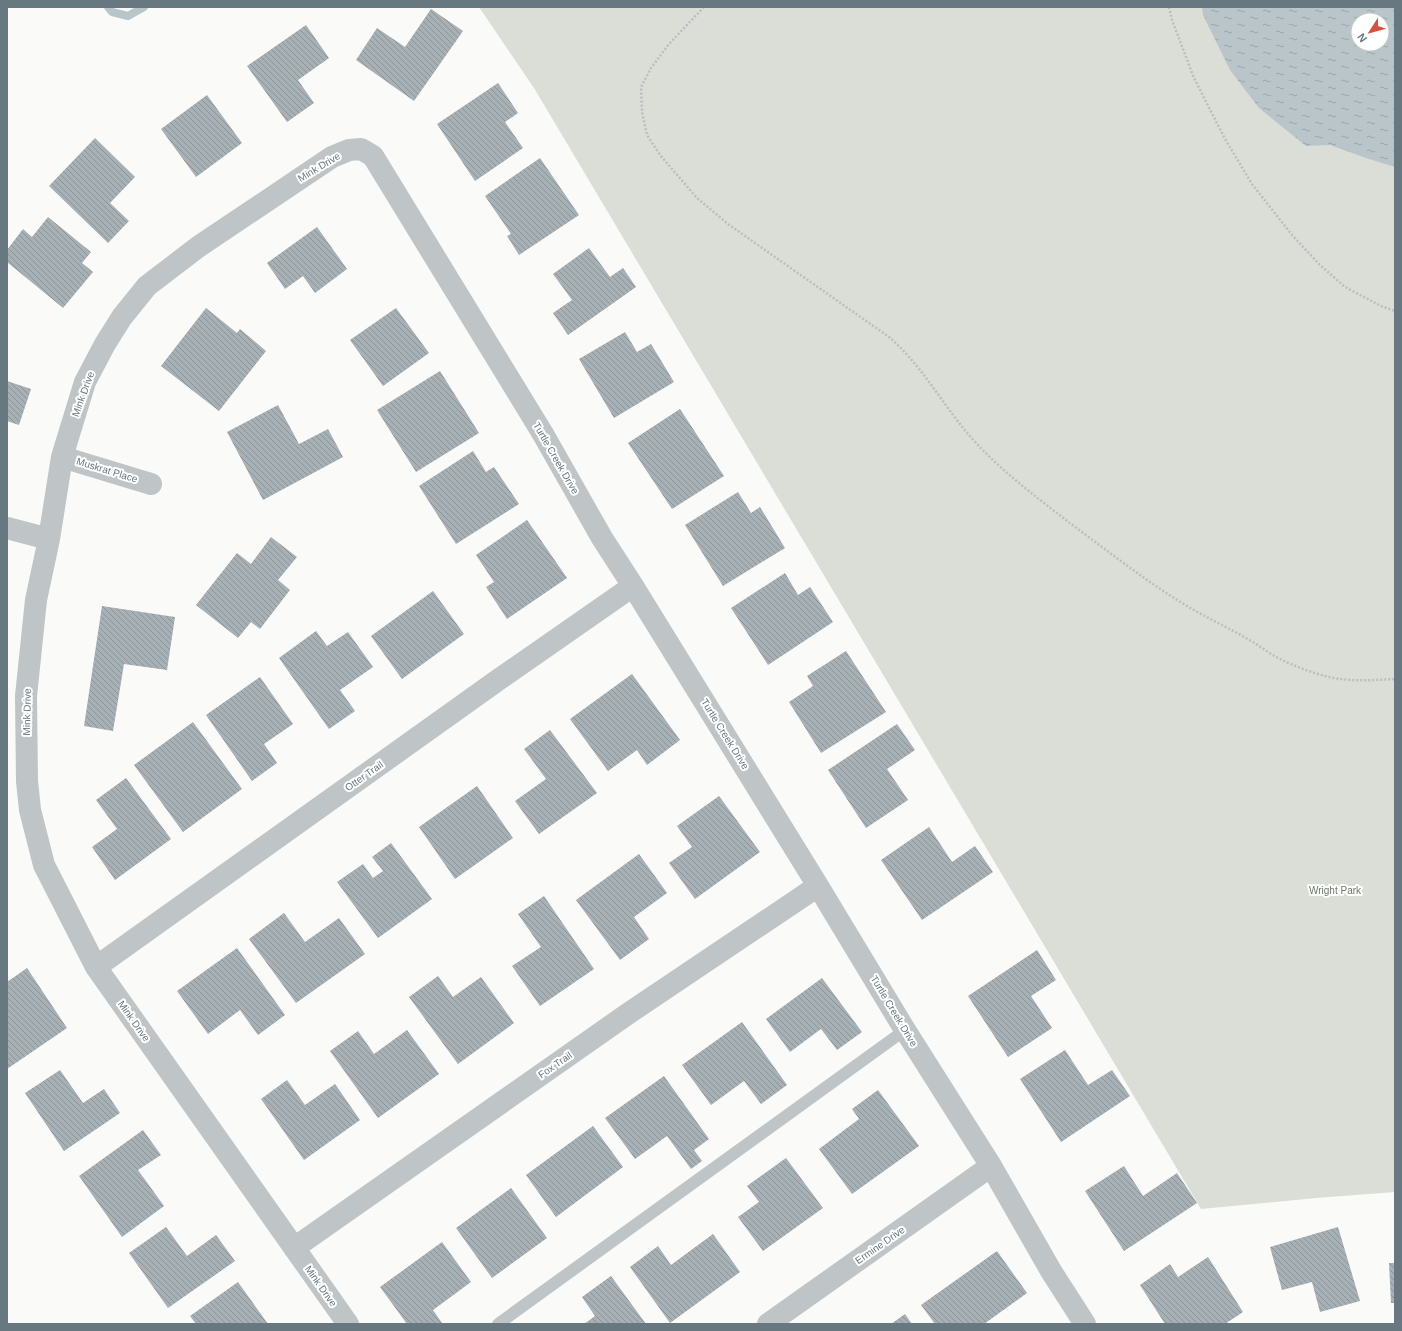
<svg xmlns="http://www.w3.org/2000/svg" width="1402" height="1331" font-family="Helvetica,sans-serif">
<style>
.green{fill:#daded7;fill-rule:evenodd}
.water{fill:url(#water-ripples);fill-rule:evenodd}
.lines{fill:none;stroke-linecap:round;stroke-linejoin:round}
.stream{stroke:#b9c5c8;stroke-width:8}
.building{fill:url(#building-back-hatch)}
.path{stroke:#babec0;stroke-width:2.5;stroke-dasharray:2 2;stroke-linecap:butt}
.lane{stroke:#bfc4c7;stroke-width:12}
.street{stroke:#bfc4c7;stroke-width:22}
.labels{text-anchor:middle;dominant-baseline:central;stroke-width:4;stroke-linejoin:round;paint-order:stroke}
.street-label{font-size:10px;fill:#677880;stroke:#fff}
.park-label{font-size:10px;fill:#6b7966;stroke:#fff}
</style>
<defs>
<pattern id="water-ripples" width="26" height="14" patternUnits="userSpaceOnUse"><rect width="26" height="14" fill="#b9c5c8"/><path d="M2 4q2-2 4 0t4 0M15 11q2-2 4 0t4 0" fill="none" stroke="#9aa5a8"/></pattern>
<pattern id="building-back-hatch" width="6" height="6" patternUnits="userSpaceOnUse"><rect width="6" height="6" fill="#a7b0b4"/><path d="M-1 5l2 2M0 0l6 6M5-1l2 2" fill="none" stroke="#8c9498"/></pattern>
</defs>
<rect width="100%" height="100%" fill="#fafaf8"/>
<!-- green -->
<path class="green" d="M479,7H1395V1192L1316,1198L1201,1209L534,88ZM1358,20H1382V44H1358Z"/>
<!-- water -->
<path class="water" d="M1202,7H1395V167L1366,158L1330,145L1306,146L1259,108L1230,70L1203,15ZM1358,20H1382V44H1358Z"/>
<g class="lines">
<!-- stream -->
<path class="stream" d="M108,7L112,12L128,16L144,7"/>
</g>
<!-- building -->
<path class="building" d="M431,9L463,31L414,101L356,60L377,28L405,47Z
M306,25L329,58L298,80L314,103L287,122L247,66Z
M498,83L518,113L505,122L523,148L475,181L437,124Z
M207,95L242,143L196,177L161,129Z
M95,138L135,177L110,203L129,221L108,243L49,186Z
M540,158L579,215L519,255L507,236L511,234L485,196Z
M48,217L91,252L82,263L93,272L63,308L7,262V250L23,229L32,237Z
M317,227L347,269L315,293L303,276L285,289L267,263Z
M589,248L610,277L623,268L636,287L568,335L553,313L572,300L553,274Z
M206,308L237,333L240,329L266,351L219,411L161,366Z
M396,308L429,353L383,386L350,340Z
M625,332L637,352L651,344L674,382L614,418L579,359Z
M440,371L479,433L416,472L377,410Z
M7,381L31,389L19,425L7,421Z
M278,405L299,444L328,429L343,457L263,500L227,432Z
M680,409L724,476L672,509L628,443Z
M473,451L486,472L494,467L519,504L456,544L419,486Z
M738,492L751,513L760,507L785,548L723,586L685,525Z
M527,520L567,578L507,619L486,587L494,582L476,555Z
M271,537L297,557L278,580L290,590L260,629L251,622L238,638L196,605L237,553L251,564Z
M785,573L798,595L810,587L833,622L768,665L731,608Z
M433,591L464,634L402,679L371,636Z
M102,606L175,617L167,670L124,664L113,731L84,726Z
M316,631L327,646L348,632L373,667L340,690L355,711L329,729L279,658Z
M846,651L886,712L821,753L789,702L813,686L807,676Z
M632,674L680,740L647,765L637,750L608,771L570,719Z
M260,677L293,724L264,744L277,763L252,781L206,715Z
M193,722L242,789L183,832L134,765Z
M897,724L915,750L887,769L908,800L866,828L828,770Z
M550,730L597,793L539,834L515,801L546,779L524,749Z
M126,778L171,839L115,880L92,847L117,829L96,800Z
M477,786L513,838L455,879L419,827Z
M719,796L760,852L695,899L669,863L692,847L677,826Z
M929,827L952,862L975,846L993,872L922,920L881,860Z
M391,843L432,899L378,938L337,882L363,864L373,878L383,871L372,857Z
M639,854L667,893L634,917L649,939L620,960L576,900Z
M544,896L594,969L540,1006L512,966L541,947L518,914Z
M284,913L305,942L339,918L365,954L296,1003L249,939Z
M237,948L285,1015L258,1035L240,1010L208,1034L177,991Z
M1037,950L1056,980L1031,996L1052,1028L1008,1057L968,996Z
M27,968L67,1028L7,1069V982Z
M438,976L453,997L481,977L514,1023L458,1064L409,997Z
M822,978L862,1032L837,1050L821,1029L790,1052L766,1019Z
M742,1022L787,1085L761,1104L744,1081L711,1105L682,1065Z
M407,1030L439,1074L378,1118L330,1051L358,1031L374,1054Z
M1065,1050L1088,1085L1112,1070L1130,1096L1061,1142L1020,1079Z
M60,1070L83,1103L104,1089L120,1113L64,1151L25,1093Z
M664,1076L709,1139L694,1150L702,1161L691,1169L667,1136L635,1159L605,1118Z
M287,1080L305,1105L335,1084L360,1120L304,1160L261,1099Z
M878,1090L919,1146L852,1194L819,1149L859,1119L852,1109Z
M593,1126L623,1167L556,1217L526,1175Z
M143,1130L161,1155L138,1170L164,1206L122,1237L79,1176Z
M786,1158L823,1208L763,1251L738,1217L759,1202L747,1186Z
M1124,1166L1143,1196L1177,1173L1197,1203L1124,1251L1085,1191Z
M511,1188L547,1238L492,1278L456,1228Z
M166,1227L187,1256L216,1235L235,1261L168,1308L129,1253Z
M1338,1227L1360,1301L1320,1312L1312,1282L1282,1290L1270,1247Z
M713,1234L740,1272L670,1323L630,1267L658,1246L671,1265Z
M442,1242L471,1282L433,1310L442,1323L441,1324H407L380,1287Z
M997,1251L1027,1293L984,1324H935L921,1305Z
M1208,1257L1243,1312L1225,1324H1165L1140,1285L1170,1264L1178,1277Z
M1389,1263H1395V1303H1391Z
M611,1276L646,1324H584L595,1316L582,1297Z
M238,1282L268,1324H196L190,1316Z
M905,1314L912,1324H891Z"/>
<g class="lines">
<!-- path -->
<path class="path" d="M704,7L669,44L651,68L641,87L642,112L647,135L660,155L697,198L728,224L889,337C925,368 945,410 977,444C1005,474 1039,499 1071,524C1108,551 1143,579 1182,603C1203,616 1225,626 1246,638C1257,644 1267,652 1278,658C1294,666 1312,673 1329,677C1351,682 1373,680 1395,679
M1169,7L1172,20L1194,78L1225,139L1252,184L1292,235L1320,265L1345,287L1381,306L1395,311"/>
<!-- lane -->
<path class="lane" d="M498,1324L905,1030"/>
<!-- street -->
<path class="street" d="M62,457L151,484
M7,528L49,539
M96,967L498,680L633,586
M294,1248L629,1013L818,886
M348,1324L96,967L44,865L30,810L27,781L26,696L36,600L49,539L62,457L85,382L105,344L122,317L147,286L198,247L332,157L349,150L361,149L373,156L543,434L602,538L633,586L818,886L905,1030L991,1166L1051,1271L1085,1324
M768,1324L991,1166"/>
</g>
<g class="labels">
<!-- street labels -->
<g class="street-label">
<text transform="translate(319 167) rotate(-31)">Mink Drive</text>
<text transform="translate(83 394) rotate(-70)">Mink Drive</text>
<text transform="translate(556 458) rotate(60)">Turtle Creek Drive</text>
<text transform="translate(107 470) rotate(17)">Muskrat Place</text>
<text transform="translate(27 712) rotate(-89)">Mink Drive</text>
<text transform="translate(725 734) rotate(58)">Turtle Creek Drive</text>
<text transform="translate(364 776) rotate(-35)">Otter Trail</text>
<text transform="translate(894 1011) rotate(59)">Turtle Creek Drive</text>
<text transform="translate(134 1021) rotate(55)">Mink Drive</text>
<text transform="translate(555 1065) rotate(-35)">Fox Trail</text>
<text transform="translate(880 1245) rotate(-35)">Ermine Drive</text>
<text transform="translate(321 1286) rotate(55)">Mink Drive</text>
</g>
<!-- park labels -->
<g class="park-label">
<text x="1335" y="890">Wright Park</text>
</g>
</g>
<!-- border -->
<rect width="1402" height="1331" fill="none" stroke="#677880" stroke-width="16"/>
<!-- north arrow -->
<g transform="translate(1370 32) rotate(234)"><circle r="19" fill="#ffffff" stroke="#c2c9cc"/>
<path d="M0-3L7 15L0 10L-7 15Z" fill="#d4523e"/>
<text y="-6" font-size="11" font-weight="bold" text-anchor="middle" fill="#677880">N</text>
</g>
</svg>
